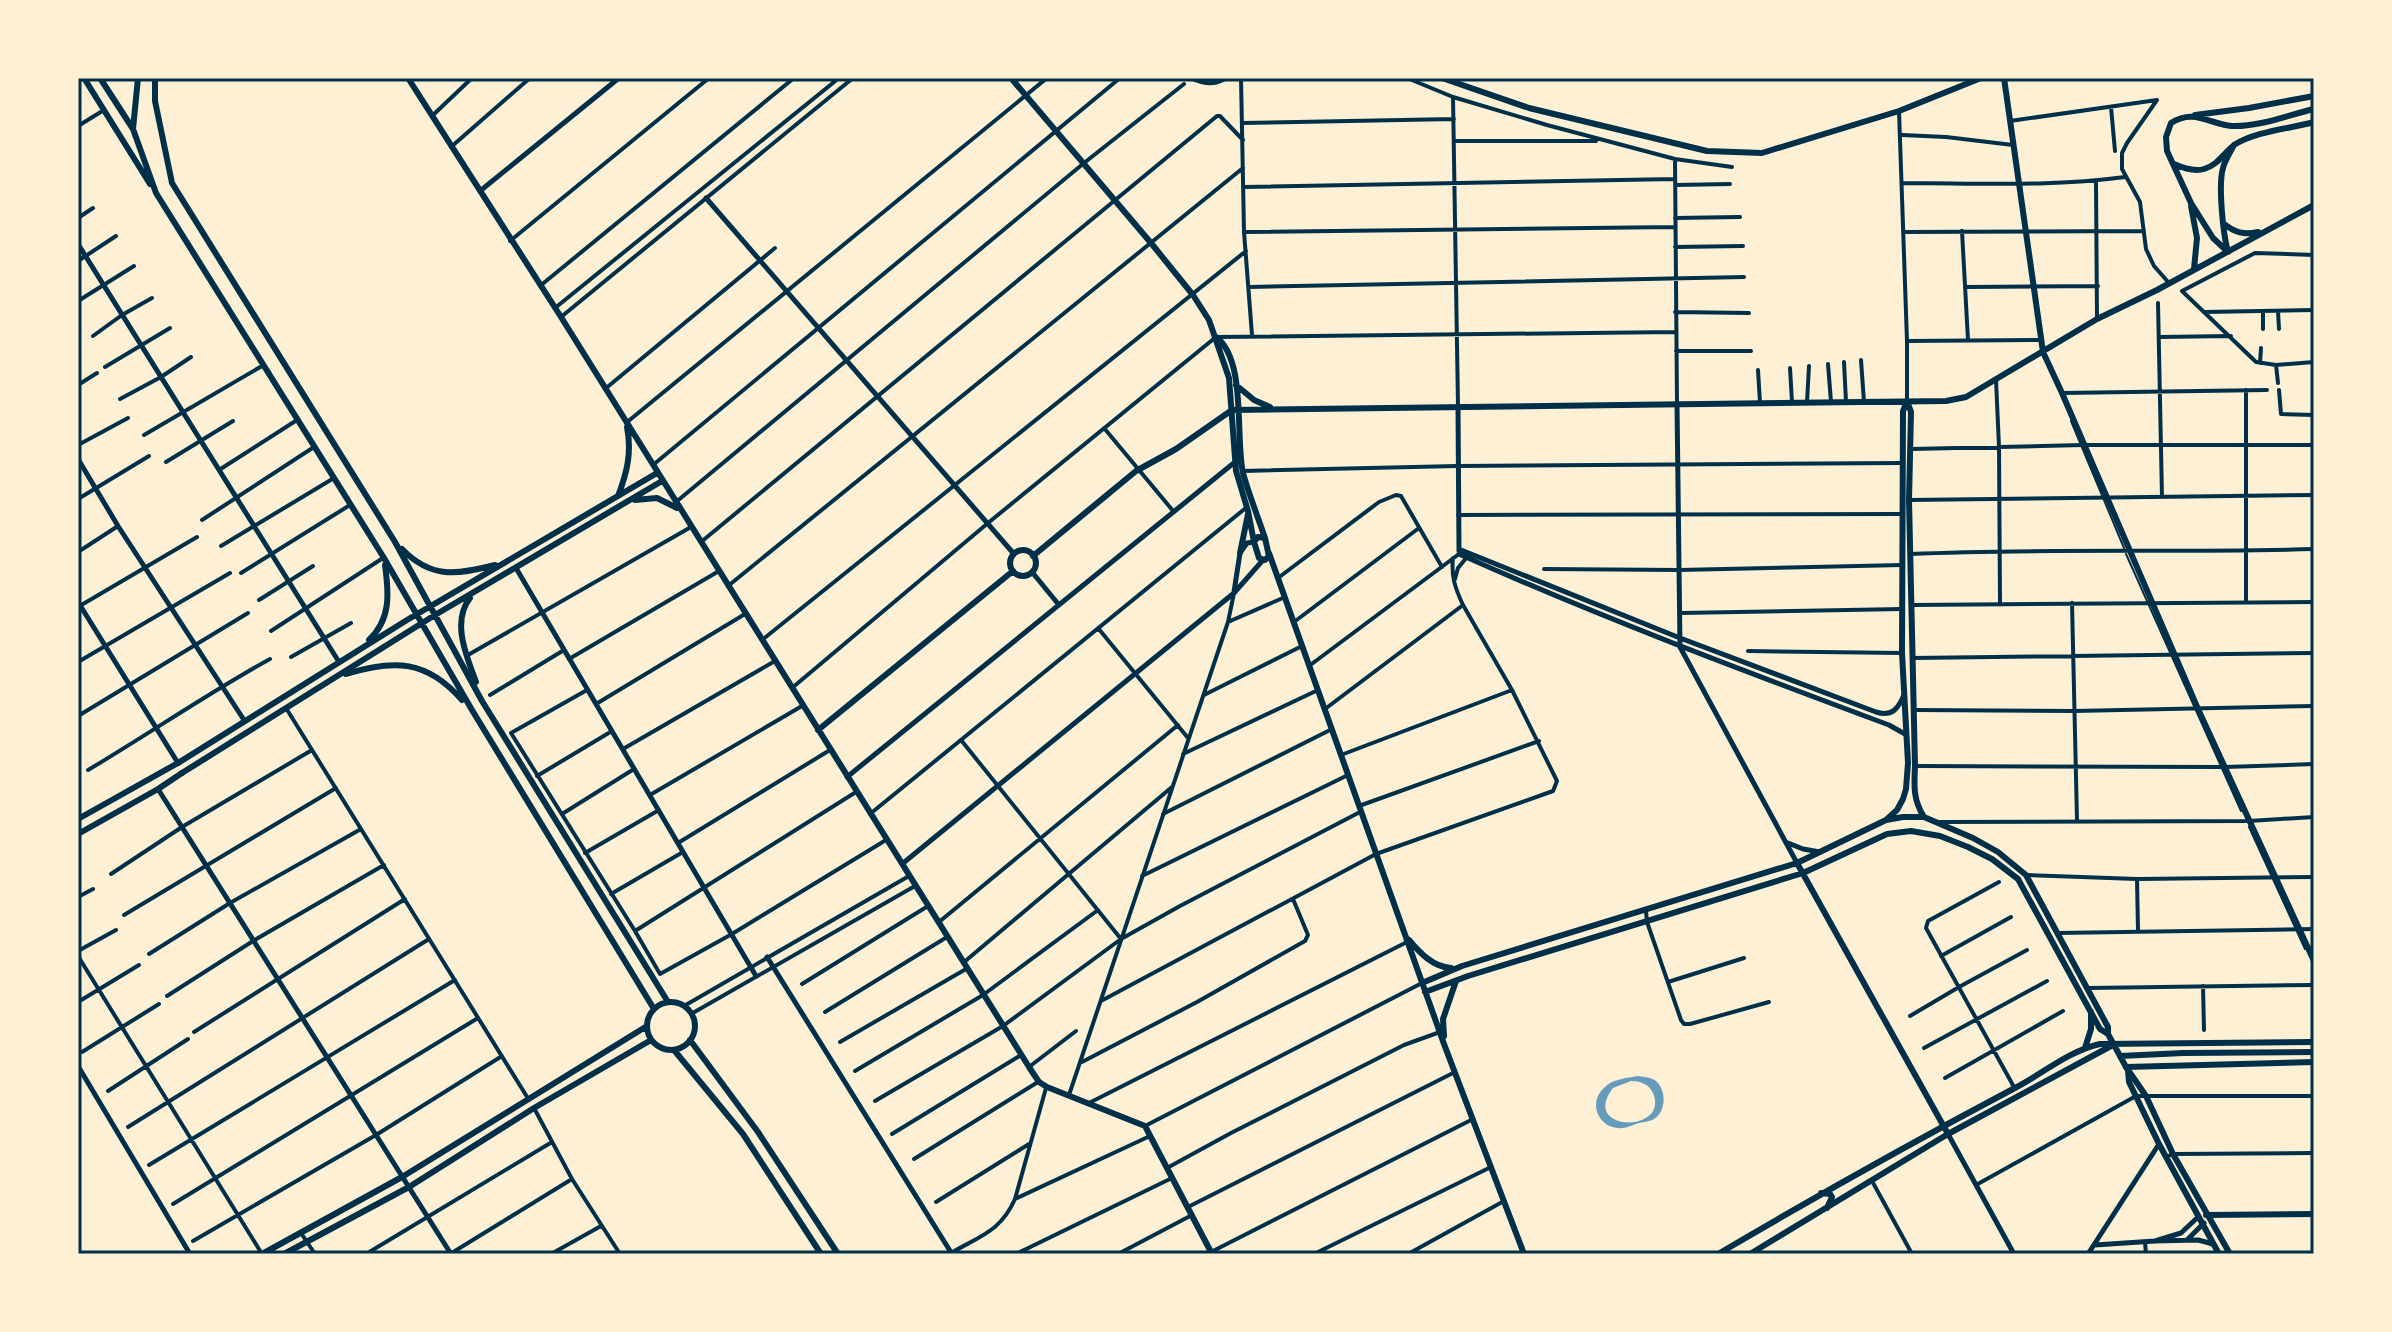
<svg xmlns="http://www.w3.org/2000/svg" width="2392" height="1332" font-family="'Asap Condensed',sans-serif">
<style>
.water{fill:#669bbc;fill-rule:evenodd}
.lines{fill:none;stroke-linecap:round;stroke-linejoin:round}
.service{stroke:#003049;stroke-width:2}
.minor{stroke:#003049;stroke-width:4}
.tertiary{stroke:#003049;stroke-width:5}
.secondary{stroke:#003049;stroke-width:6}
.primary{stroke:#003049;stroke-width:6}
.neatline{fill:none;stroke:#003049;stroke-width:3}
</style>
<rect width="100%" height="100%" fill="#fdf0d5"/>
<!-- water -->
<path class="water" d="M1638,1076C1644,1077 1651,1077 1656,1081C1667,1091 1666,1112 1654,1119C1649,1122 1642,1122 1636,1124C1630,1126 1625,1129 1618,1128C1598,1127 1588,1102 1604,1088C1612,1079 1627,1078 1638,1076ZM1631,1081C1640,1081 1649,1084 1653,1093C1670,1134 1579,1132 1613,1088Z"/>
<g class="lines">
<!-- service -->
<path class="service" d="M2071,421L2124,548
M2126,554L2241,811
M2249,827L2305,949"/>
<!-- minor -->
<path class="minor" d="M1190,78C1204,84 1213,86 1227,78
M1241,78L1244,232L1252,335
M1407,78L1453,97L1547,125L1675,159L1732,167
M1453,97L1458,406
M2157,100L2127,143L2122,153V169L2140,202L2146,249L2154,266L2169,283
M2111,107L2115,151
M1899,111L1907,341V400
M432,116L472,78
M2010,121L2157,100
M1242,123L1454,119
M78,126L104,110
M1902,135L1946,137L2013,145
M1454,141H1596
M451,147L530,78
M1675,159L1677,404
M2096,181L2097,319
M1903,183C1976,183 2052,187 2125,177
M1675,185L1730,184
M1244,187L1675,179
M78,218L93,208
M1675,218L1740,217
M1962,231L1968,340
M1244,232L1675,227
M1903,232L2144,231
M510,241L709,78
M1675,247L1743,246
M2314,255L2255,253L2182,291L2256,362L2276,365L2314,362
M78,261L116,236
M540,286L794,78
M1249,287L1744,277
M1965,287L2098,286
M78,301L134,266
M2158,303L2162,497
M555,308L839,78
M2263,311V329
M2278,311L2279,329
M1675,312L1749,313
M2205,312L2314,310
M561,317L853,78
M93,336L122,315L152,298
M2159,337L2231,336
M1908,341L2042,340
M1676,351H1751
M1861,360L1864,402
M1844,362L1846,402
M2260,363L2261,348
M1828,364L1831,402
M2276,365L2278,383
M105,367L170,328
M1790,368L1792,402
M1758,370L1760,403
M1996,380L1999,447L2000,604
M78,385L97,373
M605,389L775,248
M2246,390V603
M2279,390L2281,414L2314,415
M2062,393L2267,390
M120,399L161,377L191,357
M1807,402L1809,366
M626,423L1047,78
M1104,428L1174,512
M144,435L262,366
M78,445L128,418
M1911,449L2083,445H2314
M166,462L233,421
M653,465L1120,78
M219,470L297,420
M1243,471L1457,466L1902,463
M78,499L149,456
M1909,500L2314,495
M676,502L1084,163L1184,84
M1458,515L1901,514
M202,520L314,447
M701,542L1217,116H1220L1243,140
M221,546L334,478
M78,552L118,526
M1910,554C2045,548 2179,553 2314,549
M1544,569L1680,570L1902,565
M241,573L350,505
M1278,578L1379,502L1396,495L1401,496L1442,567
M1455,579L1458,568L1467,557
M728,586L1243,168
M259,600L313,566
M2072,603L2077,820
M1912,605L2314,602
M78,607L197,537
M1681,613L1902,609
M1228,622L1285,597
M1294,622L1419,528
M1098,628L1188,738
M271,631L383,558
M762,640L1246,251
M1748,651L1902,653
M468,655L691,527
M291,657L351,623
M1912,658L2314,653
M569,659L719,571
M78,662L230,573
M1309,666L1459,554
M792,688L988,523L1216,337L1675,332
M587,690L511,733L635,931L660,974L732,934L886,840
M490,695L564,650
M1204,695L1302,646
M596,704L745,614
M286,708L529,1100
M1325,709L1463,605
M1914,710L2074,711L2314,706
M78,716L248,613
M961,740L1121,939
M623,749L775,661
M1183,754L1318,690
M1341,755L1512,690
M1915,766L2225,767L2314,764
M88,770C149,734 208,693 270,659
M537,776L612,731
M650,795L802,706
M1359,806L1539,741
M562,814L634,769
M870,814L1247,507
M1163,814L1332,729
M1940,822L2249,821L2314,817
M678,843L830,750
M585,853L659,810
M111,874L182,827L312,750
M2026,875L2137,879L2314,877
M1142,876L1348,775
M2137,879L2138,931
M1999,882L1928,921L1926,928L2014,1087
M611,894L683,852
M78,897L93,889
M1646,911L1647,922L1681,1020L1684,1024H1690L1769,1002
M124,915L336,788
M939,922L1178,725
M635,931L856,792
M2058,933L2314,929
M78,951L116,930
M149,954L230,903L361,829
M78,956L262,1254
M1941,956L2011,917
M963,963L1172,787
M1668,982L1744,958
M802,984L928,906
M2203,986L2204,1030
M2088,988L2314,985
M167,996L253,941L384,865
M1101,1001L1376,854L1553,791L1557,781L1512,690L1463,605C1455,588 1451,576 1453,558
M78,1002L139,965
M684,1006L909,876
M825,1012L947,937
M691,1014L915,886
M1910,1016L1959,987L2027,950
M194,1032L405,899
M840,1042L966,969
M1924,1048L2047,981
M82,1052L159,1004
M1082,1062L1197,1002L1305,941L1308,935L1293,899
M1029,1067L1076,1031
M855,1071L983,995L1098,910
M1945,1078L2063,1011
M108,1091L188,1039
M1069,1095L1228,622L1234,593
M875,1101L1003,1026L1121,939L1180,906L1360,812
M1089,1103L1407,942
M534,1108L572,1179L620,1254
M1145,1126L1422,983
M128,1127L429,939
M892,1134L1021,1055
M2166,1157L2173,1154L2314,1153
M914,1159L1038,1082
M149,1165L455,980
M1167,1168L1231,1133L1404,1045L1440,1032
M1872,1181L1912,1254
M1976,1185L2136,1096H2314
M1015,1199L1150,1136
M936,1202L1029,1144
M173,1204L478,1018
M1188,1207L1455,1072
M301,1233L315,1254
M193,1241L376,1135L502,1056
M2145,1242L2146,1254
M1211,1252L1473,1119
M951,1253C980,1236 1001,1231 1015,1199L1046,1088
M366,1254L552,1142
M450,1254L572,1179
M551,1254L601,1226
M1016,1254L1172,1178
M1118,1254L1192,1215
M1314,1254L1491,1167
M1408,1254L1504,1201"/>
<!-- tertiary -->
<path class="tertiary" d="M480,191L619,78
M706,198L1014,554
M78,244L339,662
M1677,404L1680,647L1797,863
M1458,406L1459,551
M78,459L118,526L244,720
M1459,554L1461,550L1680,638L1876,712C1892,717 1898,709 1904,695
M1459,554C1600,617 1744,671 1889,725L1905,734
M516,568L756,976
M1032,572L1059,605
M1234,592L1240,553L1247,543L1254,542
M78,602L178,763
M847,777L1235,462
M158,789L451,1254
M1788,843L1803,849L1820,852
M902,864L1234,593L1263,560
M767,957L952,1254
M78,1066L190,1254
M1948,1134L2014,1254
M2198,1217L2181,1233L2155,1241L2198,1240L2213,1244
M2187,1240L2204,1223
M2095,1245L2155,1241
M2088,1254L2159,1144"/>
<!-- secondary -->
<path class="secondary" d="M84,78L150,184
M100,78L133,129
M138,78L133,129L156,193L384,558L472,710L654,1009
M155,78V101L172,183L395,542L482,701L668,1002
M408,78L561,317L1029,1067L1039,1082L1047,1087L1145,1126L1212,1254
M1011,78L1151,243L1193,295L1209,320L1229,378L1236,471L1248,511L1254,542
M1442,78L1529,108L1707,151L1762,153L1899,111L1981,78
M2004,78L2043,352L2062,393L2198,709L2314,961
M2195,115L2249,108L2314,96
M2234,145C2230,153 2225,160 2223,168C2218,185 2223,234 2228,252L2213,238L2191,203L2167,151L2166,137L2171,123C2194,108 2209,124 2232,126C2259,127 2288,115 2314,109
M2174,164C2183,168 2194,172 2204,169C2218,165 2224,153 2234,145C2256,131 2289,129 2314,122
M2191,206L2197,238L2194,269
M2223,223C2235,233 2244,235 2258,232
M1216,337C1247,360 1235,438 1243,473C1249,495 1258,517 1265,538
M1236,385L1254,400L1270,407
M1907,401L1911,412L1909,500L1915,766C1914,786 1913,800 1924,817
M1232,410L1946,401L1966,397L2097,319L2157,290L2314,205
M618,496C627,473 632,452 627,427
M635,500L657,498L677,508
M1258,537L1265,538L1269,556L1265,560L1259,558L1254,542Z
M402,549C431,579 457,575 495,565
M1010 563a13 13 0 1 1 26 0a13 13 0 1 1-26 0Z
M1240,553L1248,514
M1269,553L1444,1044L1524,1254
M1033,556L1136,471L1176,449L1232,410
M470,598C451,622 467,657 476,682
M369,640C391,619 389,594 385,565
M346,674C394,659 427,660 462,700
M818,730L1013,571
M178,763L407,620L657,473
M182,773L435,615L662,481
M1886,820L1897,810L1903,799L1906,789L1908,763L1902,653L1903,411L1907,401
M1797,863L1948,1134
M1409,940C1420,953 1433,967 1451,968
M1422,983L1462,966L1797,863L1886,820L1903,817H1924L1973,838L1998,852L2026,875L2108,1027V1034L2114,1045
M1425,992L1468,976L1803,873L1887,834L1911,831L1940,836L1968,847L1992,859L2018,879L2100,1029L2108,1034
M647 1026a24 24 0 1 1 48 0a24 24 0 1 1-48 0Z
M1444,1036L1443,1019L1456,981
M690,1040L758,1132L838,1254
M674,1050L743,1134L821,1254
M2126,1067L2146,1096L2173,1154L2230,1254
M2128,1070L2129,1082L2159,1144L2219,1254
M2206,1215L2314,1214
M262,1254L402,1177L647,1026
M284,1254L409,1187L534,1108L651,1040"/>
<!-- primary -->
<path class="primary" d="M78,819L178,763
M78,834L158,789L182,773
M2114,1045L2126,1067L2314,1062
M2085,1048L2091,1029V1012
M2120,1056L2183,1053L2314,1052
M1821,1193L1830,1194L1832,1197L1827,1208
M1718,1254C1815,1197 1913,1142 2013,1089C2041,1075 2068,1051 2100,1044L2314,1042
M1750,1254L1948,1134L2111,1046"/>
</g>
<!-- border -->
<rect width="2392" height="1332" fill="none" stroke="#fdf0d5" stroke-width="160"/>
<rect x="80" y="80" width="2232" height="1172" class="neatline"/>
</svg>
